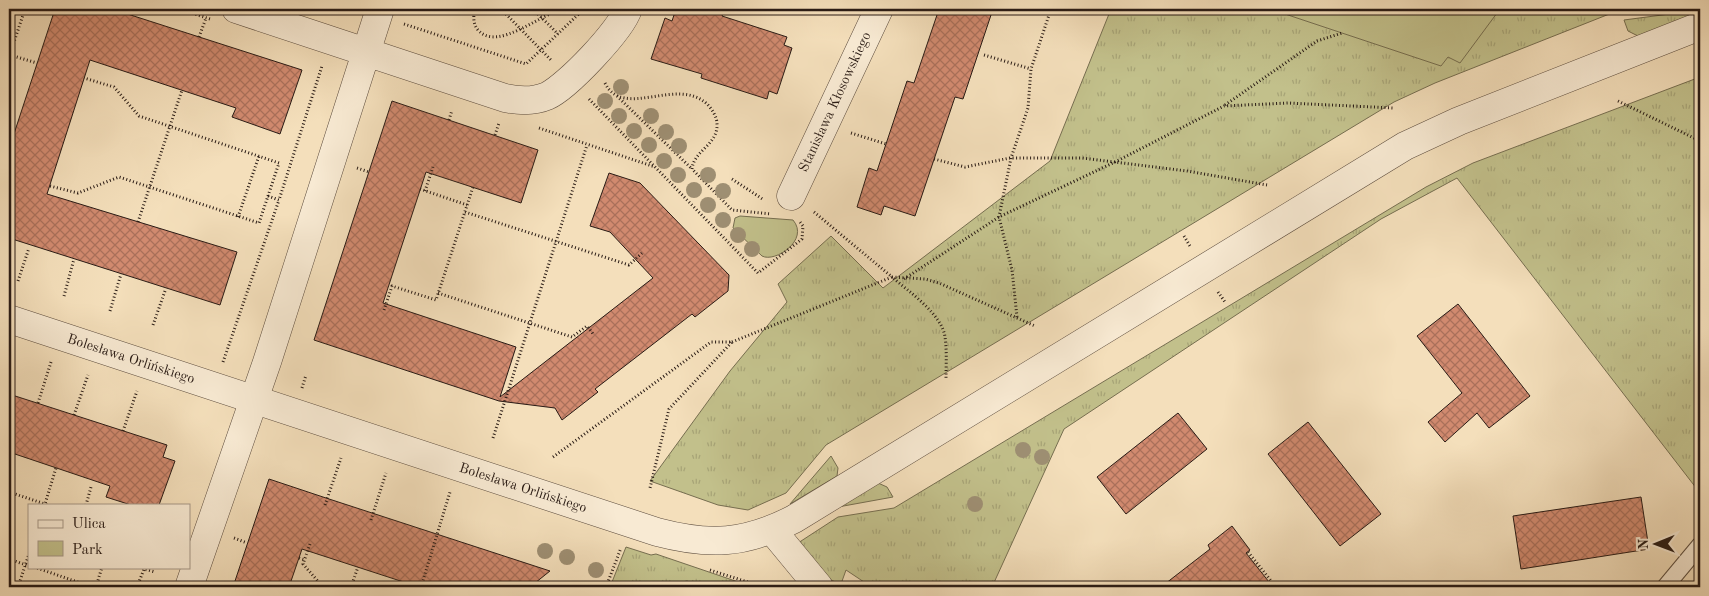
<svg xmlns="http://www.w3.org/2000/svg" width="1709" height="596" font-family="'Old Standard TT',serif">
<style>
.grass{fill:url(#grass-tufts);stroke:#766e50}
.park{fill:#c2c08b;stroke:#766e50}
.building{fill:url(#building-cross-hatch);stroke:#291b15}
.lines{fill:none;stroke-linecap:round;stroke-linejoin:round}
.lane-casing{stroke:#5c4c3e;stroke-width:18}
.street-casing{stroke:#5c4c3e;stroke-width:29}
.path{stroke:#291b15;stroke-width:3;stroke-dasharray:1 2.5;stroke-linecap:butt}
.lane{stroke:#f8ead3;stroke-width:16}
.street{stroke:#f8ead3;stroke-width:28}
.tree{fill:#9e8f73}
.labels{text-anchor:middle;dominant-baseline:central;stroke-width:4.5;stroke-linejoin:round;paint-order:stroke}
.street-label{font-size:14px;fill:#291b15;stroke:#f8ead3}
</style>
<defs>
<pattern id="grass-tufts" width="24" height="20" patternUnits="userSpaceOnUse" patternTransform="scale(1.25)"><rect width="24" height="20" fill="#c2c08b"/><path d="M3 7l-1-3M5 7V3M7 7l1-3M15 17l-1-3M17 17v-4M19 17l1-3" fill="none" stroke="#a7a477"/></pattern>
<pattern id="building-cross-hatch" width="8" height="8" patternUnits="userSpaceOnUse" patternTransform="scale(1.25)"><rect width="8" height="8" fill="#d18a6f"/><path d="M0 0l8 8M0 8l8-8" fill="none" stroke="#aa705a"/></pattern>
</defs>
<rect width="100%" height="100%" fill="#f4dfbb"/>
<filter id="stains"><feTurbulence type="fractalNoise" baseFrequency=".004" numOctaves="4"/><feColorMatrix values="0 0 0 0 .2 0 0 0 0 .09 0 0 0 0 .02 0 0 0 .5 -.17"/></filter>
<radialGradient id="worn" r=".72"><stop offset=".6" stop-color="#630" stop-opacity="0"/><stop offset="1" stop-color="#630" stop-opacity=".3"/></radialGradient>
<!-- grass -->
<path class="grass" d="M1111,9H1622L1435,83L1394,102L826,445L786,493L748,510L718,505L650,481L730,371L787,302L778,284L831,236L883,288L1050,161Z
M1700,10V12L1638,36L1628,31L1624,20Z
M1700,77V493L1457,178L1381,219L1064,429L992,587H877L867,584L846,570L841,584L828,579L798,543L838,517L894,508L1426,187L1473,163Z
M831,456L838,468L837,476L790,504Z
M878,483L887,487L893,497L838,507Z
M626,547L651,555L656,554L753,587H695L696,584L687,581L659,587H610Z"/>
<!-- park -->
<path class="park" d="M1270,9H1500L1460,63L1448,57L1441,66Z
M740,216L793,220C810,240 775,263 762,256L733,228L735,218Z"/>
<!-- building -->
<path class="building" d="M55,9H112L302,70L280,134L232,117L236,108L90,60L47,194L237,252L220,305L9,238V149Z
M676,9H725L722,16L787,37L784,45L792,48L777,94L769,91L767,99L701,78L702,74L651,59L665,18L672,21Z
M939,9H993L963,99L955,97L915,216L884,206L881,215L857,207L869,168L877,171L907,81L914,83Z
M392,101L538,150L521,203L426,172L383,303L516,347L500,397L653,278L610,232L590,226L609,173L640,183L729,275L728,291L695,317L692,314L595,389L598,392L562,420L555,408L499,401L314,340Z
M1458,304L1530,396L1489,428L1477,413L1445,442L1428,422L1462,393L1417,336Z
M9,394L167,445L163,457L175,461L159,505H131L106,497L110,486L9,452Z
M1178,413L1207,449L1126,514L1097,477Z
M1308,422L1381,514L1340,546L1268,454Z
M269,479L326,498L550,571L530,587H419L302,549L289,587H233Z
M1641,497L1649,549L1521,569L1513,516Z
M1232,526L1250,550L1246,553L1273,587H1161L1210,549L1208,545Z"/>
<g class="lines">
<!-- lane casing -->
<g class="lane-casing">
<path id="lane" d="M1665,587L1700,545"/>
</g>
<!-- street casing -->
<g class="street-casing">
<path id="street" d="M236,9L505,98C519,101 533,102 547,96C567,87 621,30 628,9
M791,196L879,9
M9,319L657,532C710,546 745,544 794,519L1405,146L1459,121L1700,26
M772,530L819,587
M189,587L267,362L380,9"/>
</g>
<!-- path -->
<path class="path" d="M179,9L210,19
M475,9C473,17 473,25 479,31C499,51 540,14 563,9
M501,9L551,60
M533,9L558,34
M404,24L526,64L584,9
M199,37L206,18
M10,55L37,63
M984,55L1031,69
M9,57L25,9
M605,83C623,120 677,76 707,104C712,109 717,117 717,124C718,145 694,150 692,169L732,210L771,214
M617,96L691,168
M589,99L758,273L802,239L803,226L800,222
M1618,101L1700,141
M1225,105L1317,41L1342,33
M449,120L452,110
M539,128L655,167
M851,133L886,144
M495,135L499,123
M934,159L965,167L1010,158H1082L1187,171L1267,185
M357,168L369,172
M732,179L764,200
M50,186L78,193L119,177L259,223L279,163L139,116L114,87L84,78
M420,189L467,205
M425,191L433,167
M268,196L279,200L322,66
M465,212L629,265L642,253
M814,212L892,277L925,279L939,283L1035,326
M238,217L259,156
M138,222L182,90
M1184,236L1190,246
M904,279L999,217L1115,162L1224,106L1288,103L1394,108
M18,281L29,248
M1218,292L1225,302
M438,293L572,337L587,326L594,335
M64,296L74,259
M384,310L392,286L436,300L473,187
M110,311L121,274
M1017,317L1012,270L999,217L1011,158L1028,108L1031,69L1051,9
M153,325L165,291
M732,342L892,277C908,291 942,314 945,337C947,350 946,366 946,379
M223,362L279,200
M302,388L306,375
M38,403L51,362
M74,415L88,375
M123,431L137,391
M493,438L587,145
M553,457L711,342H732L669,409L650,488
M9,475L13,457
M9,492L45,504
M47,505L45,504L56,468
M86,505L91,487
M325,505L341,458
M371,520L386,473
M234,538L247,543
M310,544L303,564L323,587
M1248,552L1276,587
M299,558L305,560
M9,559L29,566
M34,567L92,587
M710,570L763,587
M18,587L29,554
M96,587L102,567
M137,587L144,569L155,572
M351,587L358,567
M421,587L450,492
M606,587L621,548"/>
<!-- lane -->
<use href="#lane" class="lane"/>
<!-- street -->
<use href="#street" class="street"/>
</g>
<!-- trees -->
<g class="tree">
<circle cx="621" cy="87" r="8"/>
<circle cx="605" cy="101" r="8"/>
<circle cx="619" cy="116" r="8"/>
<circle cx="651" cy="116" r="8"/>
<circle cx="634" cy="131" r="8"/>
<circle cx="666" cy="132" r="8"/>
<circle cx="649" cy="145" r="8"/>
<circle cx="679" cy="146" r="8"/>
<circle cx="664" cy="161" r="8"/>
<circle cx="678" cy="175" r="8"/>
<circle cx="708" cy="175" r="8"/>
<circle cx="694" cy="190" r="8"/>
<circle cx="723" cy="191" r="8"/>
<circle cx="708" cy="205" r="8"/>
<circle cx="723" cy="220" r="8"/>
<circle cx="738" cy="235" r="8"/>
<circle cx="752" cy="249" r="8"/>
<circle cx="1023" cy="450" r="8"/>
<circle cx="1042" cy="457" r="8"/>
<circle cx="975" cy="504" r="8"/>
<circle cx="545" cy="551" r="8"/>
<circle cx="567" cy="557" r="8"/>
<circle cx="596" cy="570" r="8"/>
</g>
<g class="labels">
<!-- street labels -->
<g class="street-label">
<text transform="translate(835 102) rotate(-65)">Stanisława Kłosowskiego</text>
<text transform="translate(131 359) rotate(18)">Bolesława Orlińskiego</text>
<text transform="translate(523 488) rotate(18)">Bolesława Orlińskiego</text>
</g>
</g>
<!-- margin -->
<rect width="1709" height="596" fill="none" stroke="#f4dfbb" stroke-width="30"/>
<rect x="10" y="10" width="1689" height="576" fill="none" stroke="#291b15" stroke-width="2.5"/>
<rect x="15" y="15" width="1679" height="566" fill="none" stroke="#291b15"/>
<!-- legend -->
<rect x="28" y="504" width="162" height="65" fill="#f8ead3" stroke="#a59787"/>
<rect x="38" y="520" width="25" height="8" fill="#f8ead3" stroke="#a59787"/>
<text x="72" y="528" font-size="15" fill="#291b15">Ulica</text>
<rect x="38" y="541" width="25" height="15" fill="#c2c08b" stroke="#a59787"/>
<text x="72" y="554" font-size="15" fill="#291b15">Park</text>
<!-- north arrow -->
<g transform="translate(1656 544) rotate(269)" stroke="#f8ead3" stroke-width="4" paint-order="stroke">
<path d="M0-4L9 19L0 12L-9 19Z" fill="#291b15"/>
<text y="-8" font-size="14" font-weight="bold" text-anchor="middle" fill="#291b15">N</text>
</g>
<rect width="100%" height="100%" filter="url(#stains)"/>
<rect width="100%" height="100%" fill="url(#worn)"/>
</svg>
